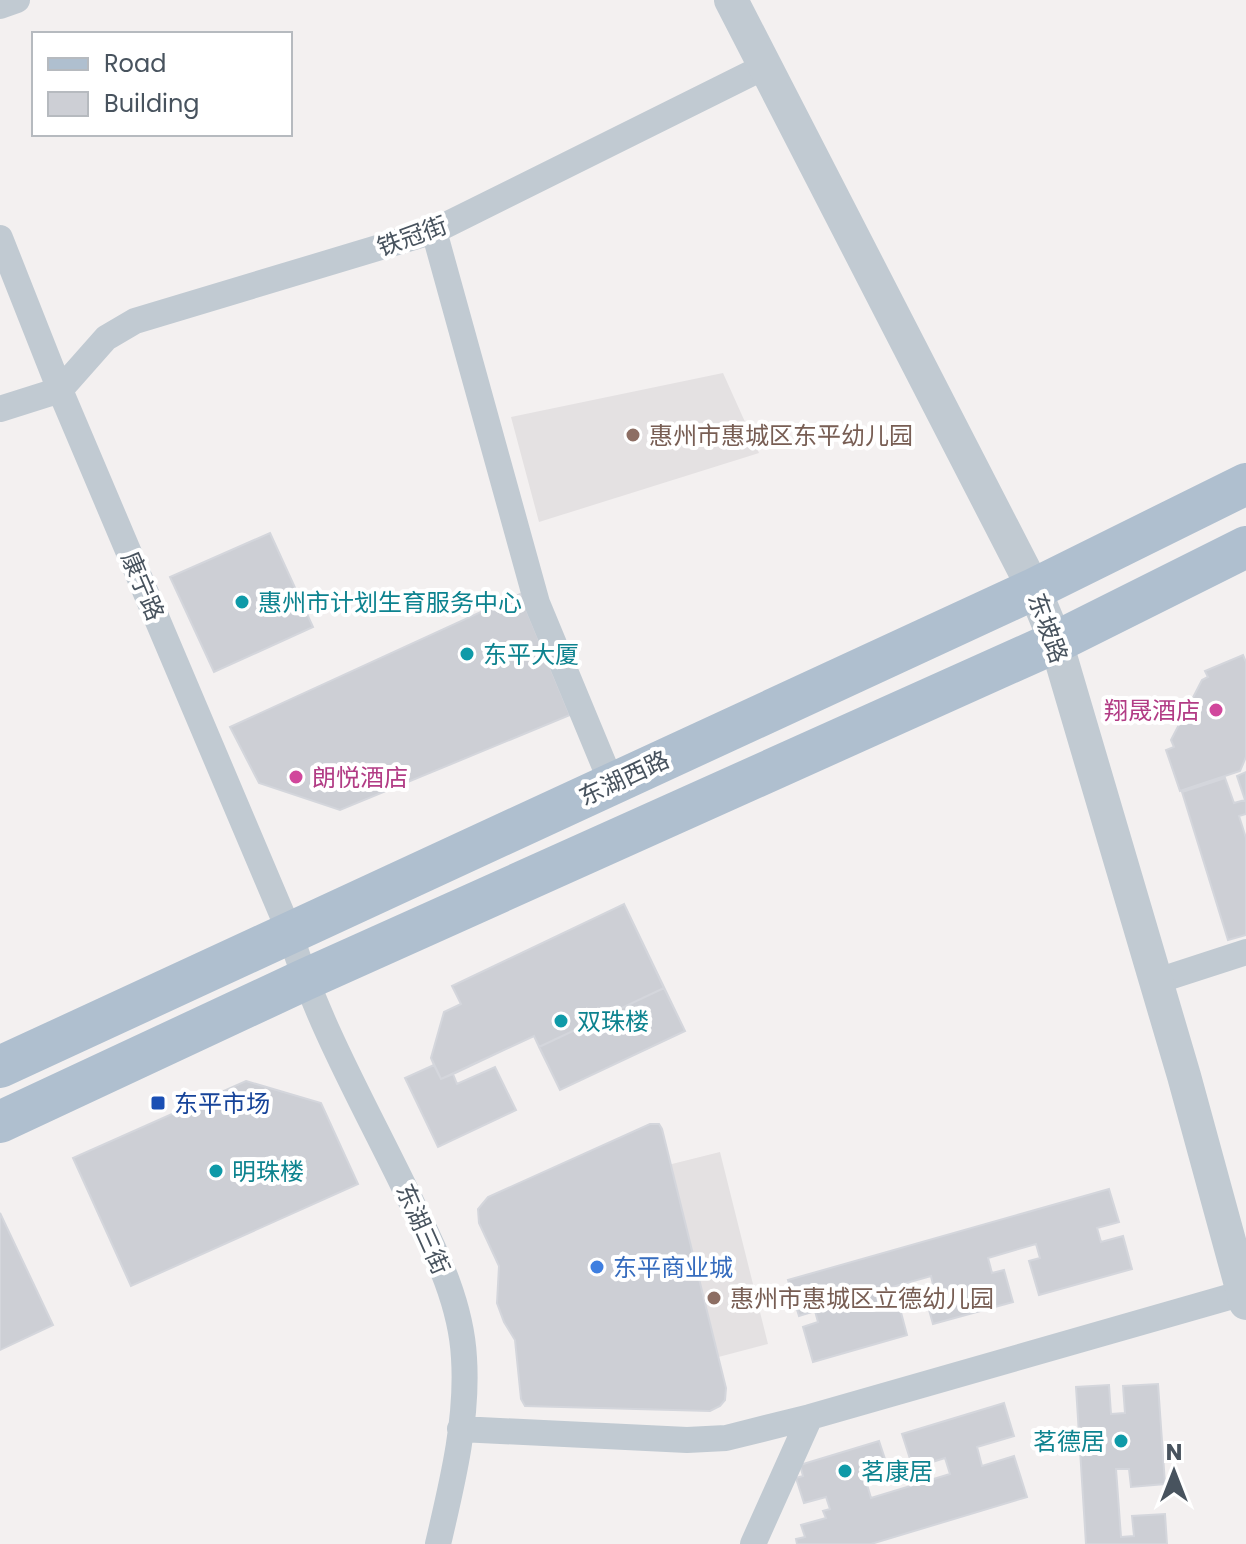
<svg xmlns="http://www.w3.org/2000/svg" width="1246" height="1544" font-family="Poppins,'Noto Sans SC',sans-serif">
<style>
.education{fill:#e4e1e2}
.building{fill:#cdcfd5;stroke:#d4d6dc;stroke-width:2}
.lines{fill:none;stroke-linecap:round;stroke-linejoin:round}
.minor{stroke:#c1cad2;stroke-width:26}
.tertiary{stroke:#c1cad2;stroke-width:34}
.primary{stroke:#afbfcf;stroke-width:42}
.education-dot{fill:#8d6e63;stroke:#fff;stroke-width:3}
.culture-dot{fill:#0f9aa8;stroke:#fff;stroke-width:3}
.hotel-dot{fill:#d1479c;stroke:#fff;stroke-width:3}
.transit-dot{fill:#1a4fb4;stroke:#fff;stroke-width:3}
.shop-dot{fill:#3f7fe0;stroke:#fff;stroke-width:3}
.labels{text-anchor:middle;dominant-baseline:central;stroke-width:8;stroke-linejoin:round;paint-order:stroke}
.street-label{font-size:24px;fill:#48535e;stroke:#fff}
.education-label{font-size:24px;fill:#785e54;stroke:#fff;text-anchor:start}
.culture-label{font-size:24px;fill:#0d838f;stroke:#fff;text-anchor:start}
.hotel-label{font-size:24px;fill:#b23c85;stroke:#fff;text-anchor:end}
.transit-label{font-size:24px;fill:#164399;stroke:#fff;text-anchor:start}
.shop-label{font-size:24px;fill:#366cbe;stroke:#fff;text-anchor:start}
</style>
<rect width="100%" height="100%" fill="#f3f0f0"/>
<!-- education -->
<path class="education" d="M723,373L759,453L539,522L511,417Z
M720,1152L768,1344L688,1365L640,1172Z"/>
<!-- building -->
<path class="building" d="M270,533L313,627L214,672L170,577Z
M520,594L570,715L340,810L259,783L230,727Z
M1243,655L1246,662V757L1240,771L1180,791L1166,750L1174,747L1171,740L1202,680L1208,677L1205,671Z
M1246,772V814L1239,816L1246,838V935L1228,940L1182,792L1225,778L1234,803L1245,800L1237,776Z
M624,904L685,1031L560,1090L534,1036L453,1074L457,1084L495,1067L516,1110L438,1147L405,1078L434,1065L431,1058L444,1012L461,1004L452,986Z
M624,904L664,988L539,1047L534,1036L441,1079L431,1058L444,1012L461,1004L452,986Z
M664,988L685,1031L560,1090L539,1047Z
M434,1065L441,1079L453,1074L457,1084L495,1067L516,1110L438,1147L405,1078Z
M246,1081L321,1103L358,1184L131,1286L73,1158Z
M650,1124H659L662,1129L726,1388L725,1400L720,1406L710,1411L525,1406L521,1399L515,1340L504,1322L497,1303L499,1266L479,1223L478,1209L488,1197Z
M1109,1189L1119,1222L1097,1228L1101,1242L1123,1236L1132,1269L1039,1295L1029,1261L1040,1258L1036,1244L988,1258L992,1273L1004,1270L1013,1302L933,1324L924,1292L934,1289L931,1276L875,1292L880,1306L898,1301L907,1335L813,1362L803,1327L818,1322L815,1311L799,1316L788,1280Z
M0,1213L53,1325L0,1350Z
M1158,1384L1165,1484L1131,1487L1129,1469H1116L1121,1537L1134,1536L1132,1516L1165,1514L1167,1544H1086L1076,1387L1109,1385L1111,1414L1125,1413L1123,1386Z
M1004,1403L1014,1436L977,1447L982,1466L1014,1456L1027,1497L871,1544H797L796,1539L805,1537L801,1525L826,1518L823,1511L830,1509L826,1497L804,1503L796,1478L803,1476L800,1465L879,1441L890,1474L866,1481L871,1498L950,1474L945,1458L913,1468L902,1434Z"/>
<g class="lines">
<!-- minor -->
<path class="minor" d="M0,6L17,0
M434,231L537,603L612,784
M0,238L60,390L290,933C317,1023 366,1108 407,1193C432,1245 461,1299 464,1358C468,1420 452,1484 438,1544
M0,409L60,390L106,338L135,321L434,231L766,66
M1157,981L1246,952
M460,1429L687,1440L726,1438L810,1417
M753,1544L810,1417L1243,1293"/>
<!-- tertiary -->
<path class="tertiary" d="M731,0L1034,589L1056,642L1184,1076L1246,1303"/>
<!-- primary -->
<path class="primary" d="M0,1067L1034,589L1246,484
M0,1122L304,980L1056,642L1246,547"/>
</g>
<!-- markers -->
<g class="education-dot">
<circle cx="633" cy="435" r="8"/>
<circle cx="714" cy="1298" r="8"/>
</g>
<g class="culture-dot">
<circle cx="242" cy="602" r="8"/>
<circle cx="467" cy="654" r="8"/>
<circle cx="561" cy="1021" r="8"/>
<circle cx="216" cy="1171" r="8"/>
<circle cx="1121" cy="1441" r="8"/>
<circle cx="845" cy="1471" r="8"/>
</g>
<g class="hotel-dot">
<circle cx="1216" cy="710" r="8"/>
<circle cx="296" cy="777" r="8"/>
</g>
<rect class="transit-dot" x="150" y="1095" width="16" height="16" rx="4"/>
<circle class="shop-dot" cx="597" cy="1267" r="8"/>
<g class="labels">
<!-- street labels -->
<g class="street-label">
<text transform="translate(412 236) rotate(-20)">铁冠街</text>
<text transform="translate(143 586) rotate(67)">康宁路</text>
<text transform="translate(1048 628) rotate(70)">东坡路</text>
<text transform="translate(624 778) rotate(-25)">东湖西路</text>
<text transform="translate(423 1229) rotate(66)">东湖三街</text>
</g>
<!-- education labels -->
<g class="education-label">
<text x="649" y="435">惠州市惠城区东平幼儿园</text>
<text x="730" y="1298">惠州市惠城区立德幼儿园</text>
</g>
<!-- culture labels -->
<g class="culture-label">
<text x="258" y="602">惠州市计划生育服务中心</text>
<text x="483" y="654">东平大厦</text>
<text x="577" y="1021">双珠楼</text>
<text x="232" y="1171">明珠楼</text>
<text x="1105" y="1441" text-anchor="end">茗德居</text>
<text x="861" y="1471">茗康居</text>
</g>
<!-- hotel labels -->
<g class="hotel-label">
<text x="1200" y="710">翔晟酒店</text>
<text x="312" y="777" text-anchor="start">朗悦酒店</text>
</g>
<!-- transit labels -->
<g class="transit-label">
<text x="174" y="1103">东平市场</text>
</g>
<!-- shop labels -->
<g class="shop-label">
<text x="613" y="1267">东平商业城</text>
</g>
</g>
<!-- legend -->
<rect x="32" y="32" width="260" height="104" fill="#ffffff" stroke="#b6babf" stroke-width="2"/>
<rect x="48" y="58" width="40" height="12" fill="#afbfcf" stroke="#b6babf" stroke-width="2"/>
<text x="104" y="72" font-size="24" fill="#48535e">Road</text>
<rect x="48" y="92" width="40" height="24" fill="#cdcfd5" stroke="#b6babf" stroke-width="2"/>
<text x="104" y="112" font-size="24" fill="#48535e">Building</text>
<!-- north arrow -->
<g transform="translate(1174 1472)" stroke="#ffffff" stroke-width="6" paint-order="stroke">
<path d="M0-6L14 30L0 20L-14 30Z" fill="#48535e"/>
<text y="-12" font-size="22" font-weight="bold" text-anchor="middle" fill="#48535e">N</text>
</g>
</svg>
